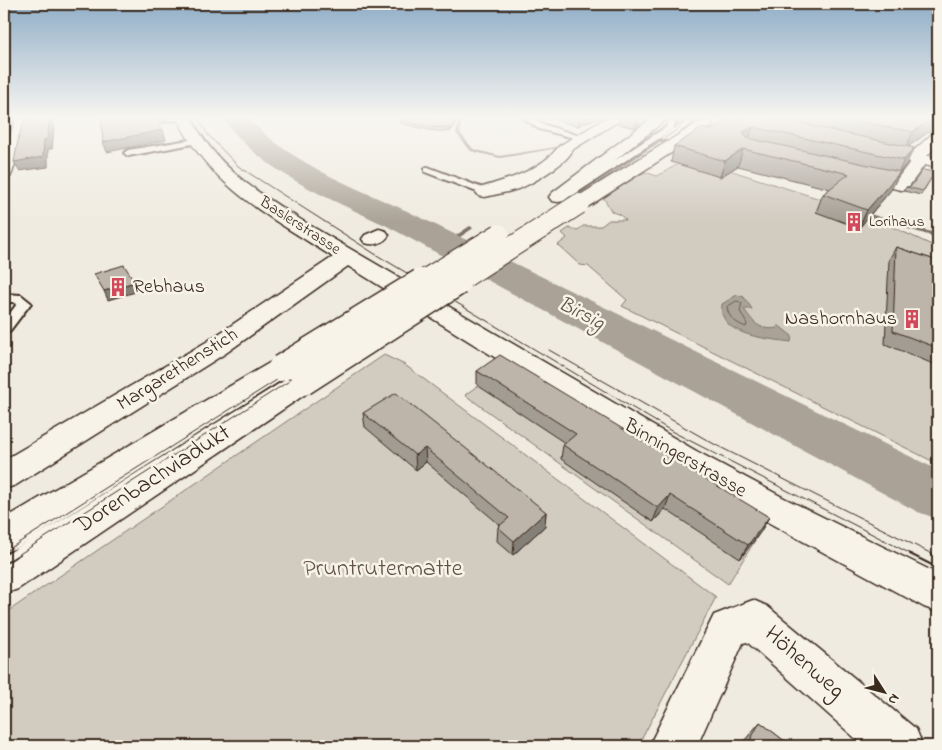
<svg xmlns="http://www.w3.org/2000/svg" width="942" height="750" font-family="'Indie Flower',sans-serif">
<style>
.green{fill:#d1cbc0;stroke:#867a6f}
.water{fill:#aaa296;stroke:#7e7266}
.lines{fill:none;stroke-linecap:round;stroke-linejoin:round}
.shore{stroke:#675a4e;stroke-width:1}
.stream{fill:#7e7266;fill-rule:evenodd}
.river{fill:#aaa296;fill-rule:evenodd}
.lane-casing{stroke:#3b2a1e;stroke-width:4}
.street-casing{stroke:#3b2a1e;stroke-width:3}
.secondary-casing{stroke:#3b2a1e;stroke-width:3}
.primary-casing{stroke:#3b2a1e;stroke-width:3}
.lane{fill:#f7f3e8;fill-rule:evenodd}
.street{fill:#f7f3e8;fill-rule:evenodd}
.secondary{fill:#f7f3e8;fill-rule:evenodd}
.primary{fill:#f7f3e8;fill-rule:evenodd}
.tram-far1{stroke:#3b2a1e;stroke-width:1}
.tram{stroke:#3b2a1e;stroke-width:2}
.primary-bridge-far1-casing{stroke:#3b2a1e;stroke-width:22;stroke-linecap:butt}
.primary-bridge-casing{stroke:#3b2a1e;stroke-width:29;stroke-linecap:butt}
.primary-bridge-far1{stroke:#f7f3e8;stroke-width:20}
.primary-bridge{stroke:#f7f3e8;stroke-width:26}
.wall{fill:#a39c92;stroke:#3b2a1e}
.shaded-wall{fill:#847f77;stroke:#3b2a1e}
.building{fill:#bdb5aa;stroke:#3b2a1e}
.labels{text-anchor:middle;dominant-baseline:central;stroke-width:5;stroke-linejoin:round;paint-order:stroke}
.far-poi-label{font-size:16px;fill:#3b2a1e;stroke:#f7f3e8;text-anchor:start}
.far-street-label{font-size:16px;fill:#3b2a1e;stroke:#f7f3e8}
.poi-label{font-size:20px;fill:#3b2a1e;stroke:#f7f3e8;text-anchor:start}
.street-label{font-size:20px;fill:#3b2a1e;stroke:#f7f3e8}
.water-label{font-size:21px;font-style:italic;fill:#625448;stroke:#f7f3e8}
.near-street-label{font-size:24px;fill:#3b2a1e;stroke:#f7f3e8}
.near-park-label{font-size:24px;fill:#605246;stroke:#f7f3e8}
</style>
<rect width="100%" height="100%" fill="#efebe0"/>
<filter id="ink" filterUnits="userSpaceOnUse"><feTurbulence type="fractalNoise" baseFrequency=".02" numOctaves="2"/><feDisplacementMap in="SourceGraphic" scale="10" xChannelSelector="R" yChannelSelector="G"/><feConvolveMatrix kernelMatrix="1 2 1 2 8 2 1 2 1" color-interpolation-filters="sRGB"/></filter>
<g filter="url(#ink)">
<!-- green -->
<path class="green" d="M682,162H704L889,221L886,224L934,246L938,265V464L622,306L627,300L588,266L580,265L558,245L567,238L562,233L569,228L577,231L583,226H601L609,220H626L619,214L612,212L603,197L645,172L657,176Z
M384,355L405,365L716,597L638,746H4V614Z
M500,369L761,531L728,584L465,395Z"/>
<!-- water -->
<path class="water" d="M737,295L744,297L752,309H744C753,322 759,331 777,328L778,325L792,336L791,342C771,339 731,337 723,316C721,313 722,307 722,304Z"/>
<g class="lines">
<!-- shore -->
<path class="shore" d="M737,301L742,303L740,311L747,324L746,327C736,323 728,318 727,307Z"/>
<!-- stream -->
<path class="stream" d="M459,117H463L460,133L473,149L500,156L556,147L558,148L500,158L471,151L456,133Z
M859,212H863L938,234V238L859,214Z
M470,226L473,228L472,229L448,245H444L443,244Z"/>
<!-- river -->
<path class="river" d="M222,117H247C290,163 351,186 407,211L938,470V519L918,512L385,225C327,197 260,172 222,117Z"/>
<!-- lane casing -->
<g class="lane-casing">
<path id="lane" d="M162,117H186L189,119L185,121L165,120Z
M522,117H531L545,125L586,138L582,140L539,129Z
M670,118L677,120L672,130L572,196H566V192L666,127Z
M686,121L693,123L668,140H662V136Z
M195,139L199,141L198,143L128,156L124,153L128,150Z
M428,167L488,190L490,192L485,195L482,194L425,172V168Z
M4,294L21,295L31,303L9,332L4,333V321L17,304L13,302H4Z"/>
</g>
<!-- street casing -->
<g class="street-casing">
<path id="street" d="M17,117H31L12,173L10,177L4,178V152Z
M608,117H625L572,150C570,161 534,182 523,187C511,192 497,194 485,197L479,196L476,192L479,188C507,180 542,170 559,146Z
M938,132V144L926,157L928,160L907,189L901,190L858,180L852,179L850,175L852,171L858,170L897,179L910,162L907,158L909,155L933,133Z
M379,229L386,231L389,235C383,244 375,246 365,243L362,239L365,235Z
M753,600L767,606L916,729L923,746H864L747,642L743,643L697,746H649L714,615Z"/>
</g>
<!-- secondary casing -->
<g class="secondary-casing">
<path id="secondary" d="M177,117H191C217,170 263,196 311,226L698,452L786,499L938,574V612L924,607L762,519L676,470L348,266L226,353L16,485L4,489V460L208,341L333,257C273,219 207,185 177,117Z
M873,144L938,158V168L868,152L865,149L868,146Z"/>
</g>
<!-- primary casing -->
<g class="primary-casing">
<path id="primary" d="M653,117H669L564,201L558,202L552,201L549,197L552,193Z
M706,120L711,121L713,124L711,127L586,208L579,210L572,208L570,204L572,200L701,121Z
M281,359L291,362L295,368L291,374L17,548L4,552V519L271,362Z
M303,373L313,375L317,382L313,389L18,589L4,594V556L293,375Z"/>
</g>
<!-- lane -->
<use href="#lane" class="lane"/>
<!-- street -->
<use href="#street" class="street"/>
<!-- secondary -->
<use href="#secondary" class="secondary"/>
<!-- primary -->
<use href="#primary" class="primary"/>
<!-- tram-far1 -->
<path class="tram-far1" d="M198,117L208,135L238,166L375,254L673,432L913,555
M549,350L714,444L934,555
M4,552L318,354
M18,555L570,201L674,132L684,123L683,117"/>
<!-- tram -->
<path class="tram" d="M910,554L938,568
M932,554L938,557
M4,564L20,554"/>
<!-- primary-bridge-far1 casing -->
<g class="primary-bridge-far1-casing">
<path id="primary-bridge-far1" d="M419,283L499,234
M456,283L579,204"/>
</g>
<!-- primary-bridge casing -->
<g class="primary-bridge-casing">
<path id="primary-bridge" d="M281,368L421,282
M303,382L458,282"/>
</g>
<!-- primary-bridge-far1 -->
<use href="#primary-bridge-far1" class="primary-bridge-far1"/>
<!-- primary-bridge -->
<use href="#primary-bridge" class="primary-bridge"/>
</g>
<!-- wall -->
<path class="wall" d="M405,117H460L450,132L428,130L400,123L399,119Z
M545,117H605L600,120L594,119L578,126Z
M619,117H640L639,125L635,128L618,124Z
M731,117H938L927,133L908,147L914,148L906,164L900,172L891,190L859,228L816,212L823,194L830,189L738,166L720,177L671,162L674,146L711,130Z
M935,172L921,195L904,191L906,187L911,186Z
M896,247L938,261V366L885,344L889,260Z
M477,371L769,517L761,531L740,559L665,509L653,522L561,459L563,445L565,443L477,385Z
M363,413L546,512L545,526L513,555L497,541L498,527L500,525L426,462L416,470L365,427Z
M760,722L791,746H741L744,741Z"/>
<!-- shaded-wall -->
<path class="shaded-wall" d="M8,117H15L6,141H4V127Z
M50,117H55L52,149H48V167L19,171L14,162L44,140Z
M154,117H165L166,123L156,124Z
M457,117H460L450,132V128Z
M579,117H594V119L578,126Z
M637,117H640L639,125L635,128Z
M934,117H938V126L927,133L905,149L913,132Z
M753,127L748,142L743,132Z
M163,130L166,140L107,152L103,142Z
M914,148L906,164L899,173L900,172L891,190L859,228L867,210L897,176L904,160Z
M743,149L738,166L720,177L725,161Z
M135,282L139,291L108,300L104,291Z
M425,448L426,462L416,470L415,455Z
M670,495L665,509L653,522L658,508Z
M546,512L545,526L513,555L514,541Z
M769,517L761,531L740,559L748,545Z"/>
<!-- building -->
<path class="building" d="M4,117H8L4,127Z
M26,117H50L47,139L44,140L43,157L14,162L19,135Z
M101,117H155L163,130L103,142Z
M405,117H457L450,128L428,127L399,119Z
M731,117H769L914,148L904,160L753,127L743,132L747,138L900,172L867,210L823,194L849,174L743,149L725,161L674,146L702,128L711,130Z
M834,117H934L913,132Z
M923,170L935,172L923,191L906,187L911,186Z
M896,247L938,261V348L893,331Z
M124,265L135,282L104,291L94,274Z
M500,355L769,517L748,545L670,495L658,508L563,445L576,434L477,371Z
M396,393L546,512L514,541L498,527L509,518L425,448L415,455L363,413Z
M760,722L791,746H747Z"/>
</g>
<!-- sky -->
<linearGradient id="sky" x2="0" y2="1"><stop stop-color="#8fadc7"/><stop offset="0.53" stop-color="#f8f6f1"/><stop offset="1" stop-color="#f8f6f1" stop-opacity="0"/></linearGradient>
<rect width="942" height="222" fill="url(#sky)"/>
<!-- icons -->
<defs>
<g id="building-bare" transform="scale(1.5)"><path d="M-4-6H4V6H1V3H-1V6H-4ZM-2.5-4.3h1.7v1.8h-1.7ZM.8-4.3h1.7v1.8H.8ZM-2.5-1h1.7V.8h-1.7ZM.8-1h1.7V.8H.8Z" fill="#d1495b" stroke="#f7f3e8" stroke-width="2.5" paint-order="stroke"/></g>
</defs>
<g fill-rule="evenodd">
<use href="#building-bare" x="854" y="222"/>
<use href="#building-bare" x="118" y="287"/>
<use href="#building-bare" x="912" y="319"/>
</g>
<g class="labels">
<!-- far-poi labels -->
<g class="far-poi-label">
<text x="869" y="222">Lorihaus</text>
</g>
<!-- far-street labels -->
<g class="far-street-label">
<text transform="translate(300 226) rotate(33)">Baslerstrasse</text>
</g>
<!-- poi labels -->
<g class="poi-label">
<text x="133" y="287">Rebhaus</text>
<text x="897" y="319" text-anchor="end">Nashornhaus</text>
</g>
<!-- street labels -->
<g class="street-label">
<text transform="translate(178 370) rotate(-32)">Margarethenstich</text>
<text transform="translate(685 459) rotate(30)">Binningerstrasse</text>
</g>
<!-- water labels -->
<g class="water-label">
<text transform="translate(581 314) rotate(27)">Birsig</text>
</g>
<!-- near-street labels -->
<g class="near-street-label">
<text transform="translate(153 480) rotate(-33)">Dorenbachviadukt</text>
<text transform="translate(804 663) rotate(41)">Höhenweg</text>
</g>
<!-- near-park labels -->
<g class="near-park-label">
<text x="383" y="569">Pruntrutermatte</text>
</g>
</g>
<!-- margin -->
<rect width="942" height="750" fill="none" stroke="#f7f3e8" stroke-width="20"/>
<rect x="10" y="10" width="922" height="730" fill="none" stroke="#3b2a1e" stroke-width="2" filter="url(#ink)"/>
<!-- north arrow -->
<g transform="translate(884 692) rotate(126)" stroke="#f7f3e8" stroke-width="4" paint-order="stroke">
<path d="M0-4L9 19L0 12L-9 19Z" fill="#3b2a1e"/>
<text y="-8" font-size="14" font-weight="bold" text-anchor="middle" fill="#3b2a1e">N</text>
</g>
</svg>
